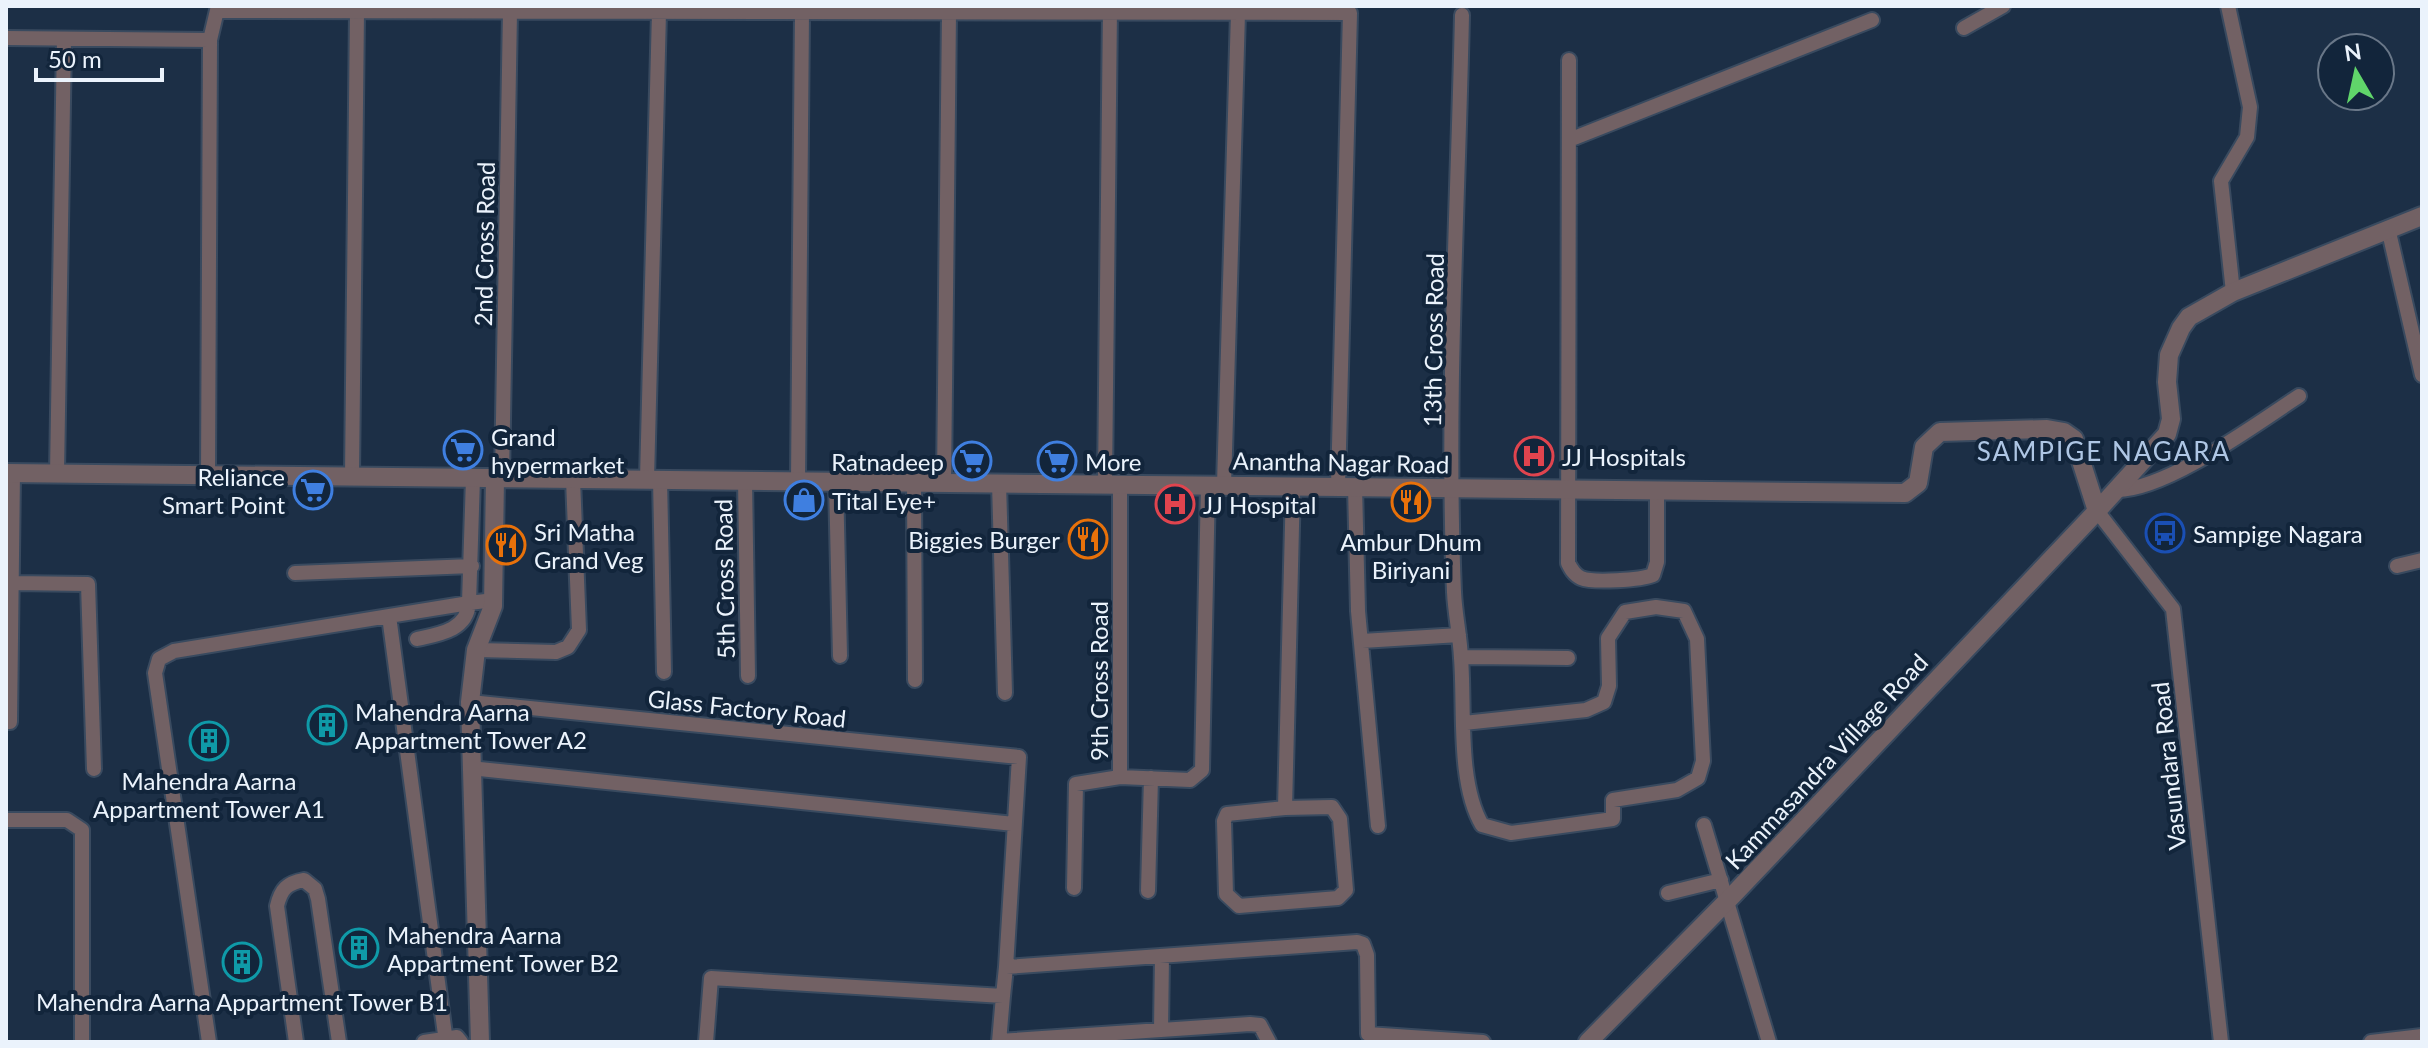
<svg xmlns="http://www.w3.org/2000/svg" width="2428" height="1048" font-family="Lato,sans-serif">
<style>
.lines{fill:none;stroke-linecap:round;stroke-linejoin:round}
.minor-casing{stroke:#394a5f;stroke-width:18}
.tertiary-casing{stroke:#394a5f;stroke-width:22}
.minor{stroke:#726164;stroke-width:14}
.tertiary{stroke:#726164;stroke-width:18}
.labels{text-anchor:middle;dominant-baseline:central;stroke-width:8;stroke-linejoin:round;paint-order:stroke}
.street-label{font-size:24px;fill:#ebf3fc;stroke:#12253b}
.poi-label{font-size:24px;fill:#ebf3fc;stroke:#12253b;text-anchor:start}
.neighbourhood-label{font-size:26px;letter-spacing:2px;fill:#aec6e4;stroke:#12253b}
</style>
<rect width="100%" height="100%" fill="#1c2f46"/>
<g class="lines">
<!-- minor casing -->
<g class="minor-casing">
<path id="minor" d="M2228,6L2250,107L2247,137L2221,181L2233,292
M217,11L1350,13L1338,486
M1462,15C1458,206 1446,400 1454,592C1455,614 1460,636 1461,658C1465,708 1457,782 1482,825L1511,833L1613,819V800L1677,790L1698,778L1703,761L1697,639L1684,611L1656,607L1625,612L1608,638L1609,686L1604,702L1586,710L1464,723
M1964,28L2003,6
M6,38L210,40
M1569,60L1568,563C1571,569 1574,575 1581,578C1593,583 1641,580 1653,575L1657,562V489
M1569,140L1872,20
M2388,228L2422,375
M57,474L64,40
M208,475L210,40L218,6
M352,476L357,11
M502,478L510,11
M647,479L659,12
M660,479L664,672
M745,480L748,676
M798,481L802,12
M836,481L840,656
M914,482L915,680
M944,482L949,12
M999,483L1005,693
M1105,483L1110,7
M1224,485L1238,13
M1355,486L1358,611L1378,826
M2117,490C2167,490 2256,424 2299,396
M2097,511L2173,609L2221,1042
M2397,566L2422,560
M295,573L472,566
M12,583L88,584L94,769
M389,616L446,1042
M417,639C440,634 467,630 469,603L494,600
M1362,641L1459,635
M476,650L556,652L568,647L579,630L573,479
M1461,657L1568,658
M470,702L1019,757L1006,967
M6,722H10L13,473
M470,768L1014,824
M1120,777L1190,780L1202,770L1208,485
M1285,808L1227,814L1224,821L1226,894L1239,906L1338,898L1346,890L1340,819L1332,807L1285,808L1293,486
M6,820H67L82,830V1042
M1704,825L1769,1042
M1074,888L1076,784L1120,777V484
M1148,891L1151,778
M1668,893L1721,880
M1161,1030L1162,956
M999,1041L1250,1024L1260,1025L1269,1042
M209,1042L155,673L159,659L174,651L469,603L473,478
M296,1042L277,906C281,889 287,883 304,880L315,889L318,899L339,1042
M424,1042L457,1037L461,1042
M706,1042L711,978L1003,996L1006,967L1357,942L1363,944L1367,955L1368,1034L1483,1042
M999,1042L1003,996
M2371,1042L2422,1036"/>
</g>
<!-- tertiary casing -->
<g class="tertiary-casing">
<path id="tertiary" d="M6,473L1905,493L1918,483L1924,447L1940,432L2047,429L2064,432L2074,439L2097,511L2167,434L2171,419L2167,382L2169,355L2181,328L2189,317L2233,292L2422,216
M480,1042L470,702L476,650L493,606L495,478
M1588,1042L1733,895L2097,511"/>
</g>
<!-- minor -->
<use href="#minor" class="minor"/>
<!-- tertiary -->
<use href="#tertiary" class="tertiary"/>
</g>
<!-- icons -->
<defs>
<g id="supermarket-ring" transform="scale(2)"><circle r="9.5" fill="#12253b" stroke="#3f7fe0" stroke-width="1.5"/><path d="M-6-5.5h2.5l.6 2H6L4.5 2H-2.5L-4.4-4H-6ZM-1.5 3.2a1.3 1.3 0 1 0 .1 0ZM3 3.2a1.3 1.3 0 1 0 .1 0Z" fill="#3f7fe0"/></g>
<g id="hospital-ring" transform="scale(2)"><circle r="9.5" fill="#12253b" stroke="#e0444e" stroke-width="1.5"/><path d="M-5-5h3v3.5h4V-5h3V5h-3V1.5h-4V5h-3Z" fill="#e0444e"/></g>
<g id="shop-ring" transform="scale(2)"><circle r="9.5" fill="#12253b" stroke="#3f7fe0" stroke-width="1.5"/><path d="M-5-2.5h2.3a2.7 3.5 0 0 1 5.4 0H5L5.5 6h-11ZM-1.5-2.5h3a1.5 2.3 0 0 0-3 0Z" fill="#3f7fe0"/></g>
<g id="restaurant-ring" transform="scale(2)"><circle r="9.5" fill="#12253b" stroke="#e8710a" stroke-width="1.5"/><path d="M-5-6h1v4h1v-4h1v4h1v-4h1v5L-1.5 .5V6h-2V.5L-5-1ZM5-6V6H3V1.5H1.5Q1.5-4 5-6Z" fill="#e8710a"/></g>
<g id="bus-ring" transform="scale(2)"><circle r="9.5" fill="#12253b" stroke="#1a4fb4" stroke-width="1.5"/><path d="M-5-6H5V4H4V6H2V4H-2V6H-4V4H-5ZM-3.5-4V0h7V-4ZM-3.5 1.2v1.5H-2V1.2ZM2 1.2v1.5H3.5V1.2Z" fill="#1a4fb4"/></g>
<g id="building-ring" transform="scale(2)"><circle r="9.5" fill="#12253b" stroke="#0f9aa8" stroke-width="1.5"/><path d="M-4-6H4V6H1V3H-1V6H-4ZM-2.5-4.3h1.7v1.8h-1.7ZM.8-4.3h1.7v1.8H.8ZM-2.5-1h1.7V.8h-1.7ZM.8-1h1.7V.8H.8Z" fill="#0f9aa8"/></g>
</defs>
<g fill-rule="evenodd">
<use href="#supermarket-ring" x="463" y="450"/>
<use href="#hospital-ring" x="1534" y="456"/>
<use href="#supermarket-ring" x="972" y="461"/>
<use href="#supermarket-ring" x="1057" y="461"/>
<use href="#supermarket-ring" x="313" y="490"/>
<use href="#shop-ring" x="804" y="500"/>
<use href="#restaurant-ring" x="1411" y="502"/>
<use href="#hospital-ring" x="1175" y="504"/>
<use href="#bus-ring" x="2165" y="533"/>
<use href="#restaurant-ring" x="1088" y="539"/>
<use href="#restaurant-ring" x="506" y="545"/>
<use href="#building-ring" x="327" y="725"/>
<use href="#building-ring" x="209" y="741"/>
<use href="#building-ring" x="359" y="948"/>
<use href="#building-ring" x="242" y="962"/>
</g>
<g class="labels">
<!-- street labels -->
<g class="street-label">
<text transform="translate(484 244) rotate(-89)">2nd Cross Road</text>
<text transform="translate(1433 340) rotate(-89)">13th Cross Road</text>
<text transform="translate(1341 462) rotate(1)">Anantha Nagar Road</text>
<text transform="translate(724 579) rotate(-91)">5th Cross Road</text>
<text transform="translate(1098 681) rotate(-90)">9th Cross Road</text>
<text transform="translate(747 708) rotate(6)">Glass Factory Road</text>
<text transform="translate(1826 761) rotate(-47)">Kammasandra Village Road</text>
<text transform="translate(2168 766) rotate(-96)">Vasundara Road</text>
</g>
<!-- poi labels -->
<g class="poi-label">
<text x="491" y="436">Grand<tspan x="491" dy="28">hypermarket</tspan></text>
<text x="1562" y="456">JJ Hospitals</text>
<text x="944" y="461" text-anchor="end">Ratnadeep</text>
<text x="1085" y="461">More</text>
<text x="285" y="476" text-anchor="end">Reliance<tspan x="285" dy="28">Smart Point</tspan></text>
<text x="832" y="500">Tital Eye+</text>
<text x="1203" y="504">JJ Hospital</text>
<text x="534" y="531">Sri Matha<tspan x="534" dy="28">Grand Veg</tspan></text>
<text x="2193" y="533">Sampige Nagara</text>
<text x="1060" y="539" text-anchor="end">Biggies Burger</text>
<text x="1411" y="541" text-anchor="middle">Ambur Dhum<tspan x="1411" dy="28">Biriyani</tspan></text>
<text x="355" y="711">Mahendra Aarna<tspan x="355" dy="28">Appartment Tower A2</tspan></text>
<text x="209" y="780" text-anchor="middle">Mahendra Aarna<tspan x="209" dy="28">Appartment Tower A1</tspan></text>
<text x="387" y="934">Mahendra Aarna<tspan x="387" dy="28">Appartment Tower B2</tspan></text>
<text x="242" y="1001" text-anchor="middle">Mahendra Aarna Appartment Tower B1</text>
</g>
<!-- neighbourhood labels -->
<g class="neighbourhood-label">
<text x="2104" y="451">SAMPIGE NAGARA</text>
</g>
</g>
<!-- border -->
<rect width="2428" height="1048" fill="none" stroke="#ebf3fc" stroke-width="16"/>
<!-- north arrow -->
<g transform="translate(2356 72) rotate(351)"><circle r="38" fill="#12253b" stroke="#697788" stroke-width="2"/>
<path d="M0-6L14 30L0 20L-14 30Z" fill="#60d56a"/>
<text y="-12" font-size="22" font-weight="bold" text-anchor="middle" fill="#ebf3fc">N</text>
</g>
<!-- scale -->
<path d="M36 68v12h126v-12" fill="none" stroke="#ebf3fc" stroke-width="4"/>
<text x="48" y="68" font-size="24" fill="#ebf3fc" stroke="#12253b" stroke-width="6" paint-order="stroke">50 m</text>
</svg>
